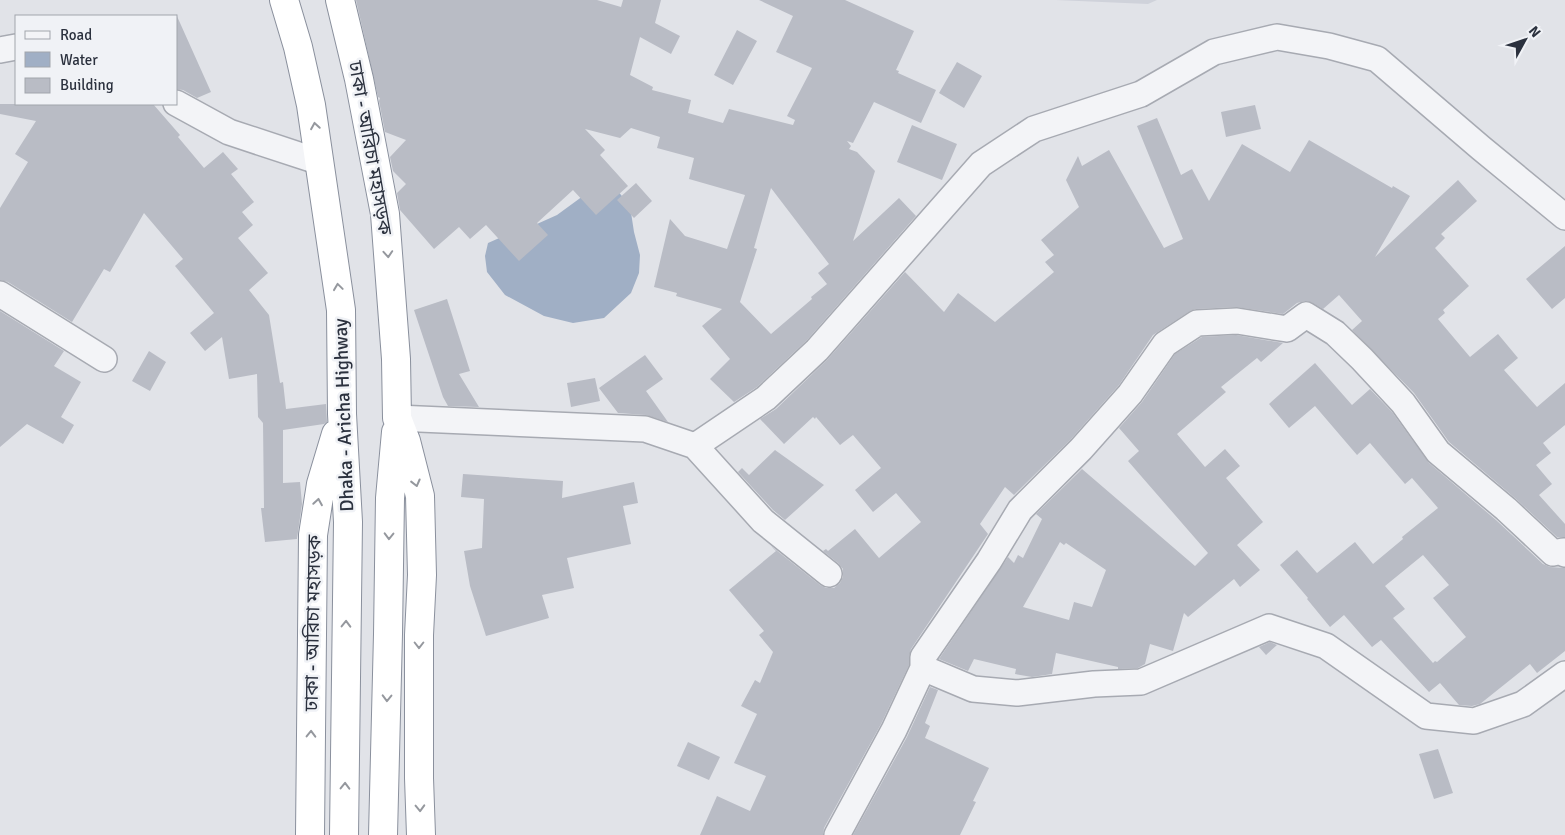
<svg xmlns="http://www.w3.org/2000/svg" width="1565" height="835" font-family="Signika,'Noto Sans Bengali',sans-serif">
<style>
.built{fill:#cfd2da}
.water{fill:#a0afc5}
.building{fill:#b9bcc5;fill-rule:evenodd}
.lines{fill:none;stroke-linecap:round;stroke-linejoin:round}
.minor-casing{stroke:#a7aab2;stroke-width:28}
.trunk-casing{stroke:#8a909d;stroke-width:30}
.minor{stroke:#f3f4f7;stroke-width:25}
.trunk{stroke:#fff;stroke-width:28}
.oneway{stroke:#95989e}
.labels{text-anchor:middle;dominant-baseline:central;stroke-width:5;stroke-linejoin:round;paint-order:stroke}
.street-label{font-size:19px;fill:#2b313e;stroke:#f0f2f6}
</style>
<rect width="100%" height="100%" fill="#e1e3e8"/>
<!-- built -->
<path class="built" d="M1056,0H1157L1148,4Z"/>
<!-- water -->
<path class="water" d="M617,190L630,206L634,232L640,255L639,273L631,293L604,318L573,323L544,316L505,295L487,272L485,256L488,243L515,231L528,228L557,215L583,196Z"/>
<!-- building -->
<path class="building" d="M356,0H597L621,7L623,0H661L655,23L680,36L671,54L640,37L630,75L653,87L652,90L691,100L688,113L723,123L729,109L793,125L795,120L787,116L812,68L776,52L793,16L759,0H845L914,31L896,70L899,71L898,73L936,90L921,123L874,102L853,143L847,141L851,146L849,149L857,152L875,171L853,241L899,198L916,216L807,340L757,387L734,402L710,379L730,359L702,326L722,309L676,296L677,293L654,287L670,219L685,236L727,249L745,195L689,179L694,158L657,148L660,137L631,128L620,138L585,129L605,150L600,155L628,186L596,215L573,190L537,223L548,235L519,261L486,225L470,239L459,227L434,249L400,210L397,193L406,184L393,171L390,157L406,140L385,132L379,101L380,98L378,97ZM771,188L829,264L818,273L827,284L811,297L812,299L771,334L740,302L757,249L754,248Z
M176,14L211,92L197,98L183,90L176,89Z
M737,30L757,41L733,85L714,75Z
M957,62L982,76L964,108L939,93Z
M0,104H153L180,135L178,137L204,168L223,152L238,169L231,174L254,202L242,212L253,225L238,238L268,273L249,290L269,315L280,383L283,382L286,409L326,404L327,422L324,424L283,430V483L300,482L302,504L297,539L265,542L261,508H264L263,423L258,417L257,374L229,379L222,337L205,351L190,333L214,313L175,266L183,259L144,213L110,272L104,269L72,322L8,282L0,280V208L28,162L15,154L36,121L0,114Z
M1255,105L1261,129L1226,137L1221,112Z
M1157,118L1181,175L1192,169L1209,201L1242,144L1290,172L1309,140L1392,188L1393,186L1410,196L1375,257L1458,180L1477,201L1441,234L1445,238L1435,248L1469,286L1443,310L1445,313L1438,319L1470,357L1498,334L1518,358L1504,370L1537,407L1565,383V425L1543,443L1551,453L1536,465L1552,484L1539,495L1565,524V537H1557L1515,498L1449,442L1414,393L1352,330L1362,321L1339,295L1323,309L1313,303L1305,301L1297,303L1283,314L1236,307L1196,309L1190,311L1153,335L1119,385L1071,439L1014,495L1005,487L980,524L988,534L911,649L909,657V665L881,724L824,828L823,835H700L717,796L750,811L766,776L734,763L757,714L741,706L755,680L760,683L773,652L759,635L764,631L729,590L776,551L771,546L820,585L826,588H834L840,583L843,577V569L838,563L823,551L826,549L828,551L855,529L879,558L921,522L896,493L873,512L855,490L881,468L853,435L840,445L816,417L815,419L813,417L784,444L760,419L776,409L827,360L905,272L944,312L958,293L995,322L1054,272L1045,262L1054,255L1041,240L1079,207L1066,180L1078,156L1082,166L1109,150L1164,248L1183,239L1137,126Z
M912,125L957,144L942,180L897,162Z
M636,183L652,201L634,218L617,200Z
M1565,246V298L1552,309L1526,279Z
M447,299L470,371L459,374L479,407L448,406L443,397L414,310Z
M0,311L64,351L54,366L81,382L61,417L74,425L63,444L27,424L0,447Z
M1236,335L1283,343L1261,362L1257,358L1221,387L1226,392L1177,434L1205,467L1225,449L1240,466L1226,478L1263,522L1237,545L1260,570L1240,587L1234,579L1188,617L1184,613L1173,651L1150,644L1145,664L1138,668L1118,669V667L1056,653L1052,674L1032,677L1015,674L1016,669L974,659L968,671L939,659L1008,557L1014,563L1018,555L1023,558L1042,519L1036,514L1082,469L1195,566L1208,553L1128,461L1139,451L1119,428L1142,402L1175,354L1202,337ZM1060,542L1064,545L1066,543L1106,570L1092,607L1074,602L1069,620L1023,607Z
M149,351L166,362L150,391L132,381Z
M645,355L663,379L646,391L668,422L646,415L618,413L599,388Z
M1315,363L1352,405L1370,389L1392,412L1429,463L1496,520L1543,564L1550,567L1565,568V651L1537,673L1530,664L1480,704L1472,706L1459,705L1440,683L1429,692L1381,640L1372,647L1344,615L1330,627L1307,599L1308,598L1280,565L1297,550L1317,573L1355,542L1373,564L1403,539L1402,537L1438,508L1412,478L1405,484L1370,443L1357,455L1315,406L1289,428L1269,404ZM1423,555L1449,585L1433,598L1466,637L1437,662L1435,661L1433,663L1393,618L1405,609L1385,586Z
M595,378L600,401L571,407L567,383Z
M775,450L824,485L785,520L773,510L738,472L742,468L749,475Z
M463,474L563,481L562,498L634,482L638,503L623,506L631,544L567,558L574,588L542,595L549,618L486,636L470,586L464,551L482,548L484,499L461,497Z
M1270,642L1277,645L1266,655L1259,647Z
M930,687L938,690L925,723L930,726L925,738L989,768L973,801L976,802L960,835H853L907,737Z
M688,742L720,757L709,780L677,766Z
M1438,749L1453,793L1434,799L1419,754Z"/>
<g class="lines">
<!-- minor casing -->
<g class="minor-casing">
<path id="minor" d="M0,50L16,47
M176,103L229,132L320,162
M0,294L104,359
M397,418L645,429L695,446L766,398L817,350L981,164L1034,129L1141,94L1214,52L1277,37L1329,46L1377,59L1481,148L1565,217
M695,446L763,521L829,574
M923,668L973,689L1017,693L1094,684L1141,682L1269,627L1326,646L1426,716L1474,721L1523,704L1565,674
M837,835L894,730L923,668V657L989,561L1020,510L1081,449L1130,394L1165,344L1197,323L1237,321L1287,329L1306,315L1335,333L1362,359L1403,403L1438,452L1506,509L1553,553L1563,551L1565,554"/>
</g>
<!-- trunk casing -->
<g class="trunk-casing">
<path id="trunk" d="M284,0L298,47L311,105L341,310L342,414L348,522L344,835
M340,0L359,79L385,214L396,359L397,418L406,441L420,496L422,575L419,635V778L421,835
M310,835L313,535L321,484L336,434
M383,835L388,634L390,498L396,432"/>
</g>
<!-- minor -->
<use href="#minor" class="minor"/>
<!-- trunk -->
<use href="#trunk" class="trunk"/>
</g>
<!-- one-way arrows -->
<defs><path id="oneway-chevron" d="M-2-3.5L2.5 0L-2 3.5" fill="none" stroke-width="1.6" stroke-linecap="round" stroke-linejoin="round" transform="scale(1.25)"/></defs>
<g class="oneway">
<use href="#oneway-chevron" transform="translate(315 126) rotate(-99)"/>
<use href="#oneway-chevron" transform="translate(388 254) rotate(86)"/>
<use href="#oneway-chevron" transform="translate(338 287) rotate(-98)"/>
<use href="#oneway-chevron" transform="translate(416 483) rotate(76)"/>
<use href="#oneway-chevron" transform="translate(318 502) rotate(-81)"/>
<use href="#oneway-chevron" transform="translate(389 536) rotate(91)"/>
<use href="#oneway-chevron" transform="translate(346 624) rotate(-89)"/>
<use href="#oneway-chevron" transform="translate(419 645) rotate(90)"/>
<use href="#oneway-chevron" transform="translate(387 698) rotate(91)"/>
<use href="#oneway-chevron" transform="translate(311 734) rotate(-89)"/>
<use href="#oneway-chevron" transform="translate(345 786) rotate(-89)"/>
<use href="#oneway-chevron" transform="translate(420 808) rotate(88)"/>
</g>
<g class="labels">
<!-- street labels -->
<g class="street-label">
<text transform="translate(370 148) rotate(80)">ঢাকা - আরিচা মহাসড়ক</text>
<text transform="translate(344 415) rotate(-92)">Dhaka - Aricha Highway</text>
<text transform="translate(313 623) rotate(-89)">ঢাকা - আরিচা মহাসড়ক</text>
</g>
</g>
<!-- legend -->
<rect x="15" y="15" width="162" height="90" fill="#f0f2f6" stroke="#a1a5ac"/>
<rect x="25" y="31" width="25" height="8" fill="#f3f4f7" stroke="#a1a5ac"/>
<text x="60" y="40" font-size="15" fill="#2b313e">Road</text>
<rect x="25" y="52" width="25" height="15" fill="#a0afc5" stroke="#a1a5ac"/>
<text x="60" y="65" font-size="15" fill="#2b313e">Water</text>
<rect x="25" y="78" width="25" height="15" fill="#b9bcc5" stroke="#a1a5ac"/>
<text x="60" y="90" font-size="15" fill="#2b313e">Building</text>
<!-- north arrow -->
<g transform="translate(1525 40) rotate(50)" stroke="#f0f2f6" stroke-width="4" paint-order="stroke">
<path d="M0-4L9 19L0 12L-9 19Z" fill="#2b313e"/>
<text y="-8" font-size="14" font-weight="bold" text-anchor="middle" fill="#2b313e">N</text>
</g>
</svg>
